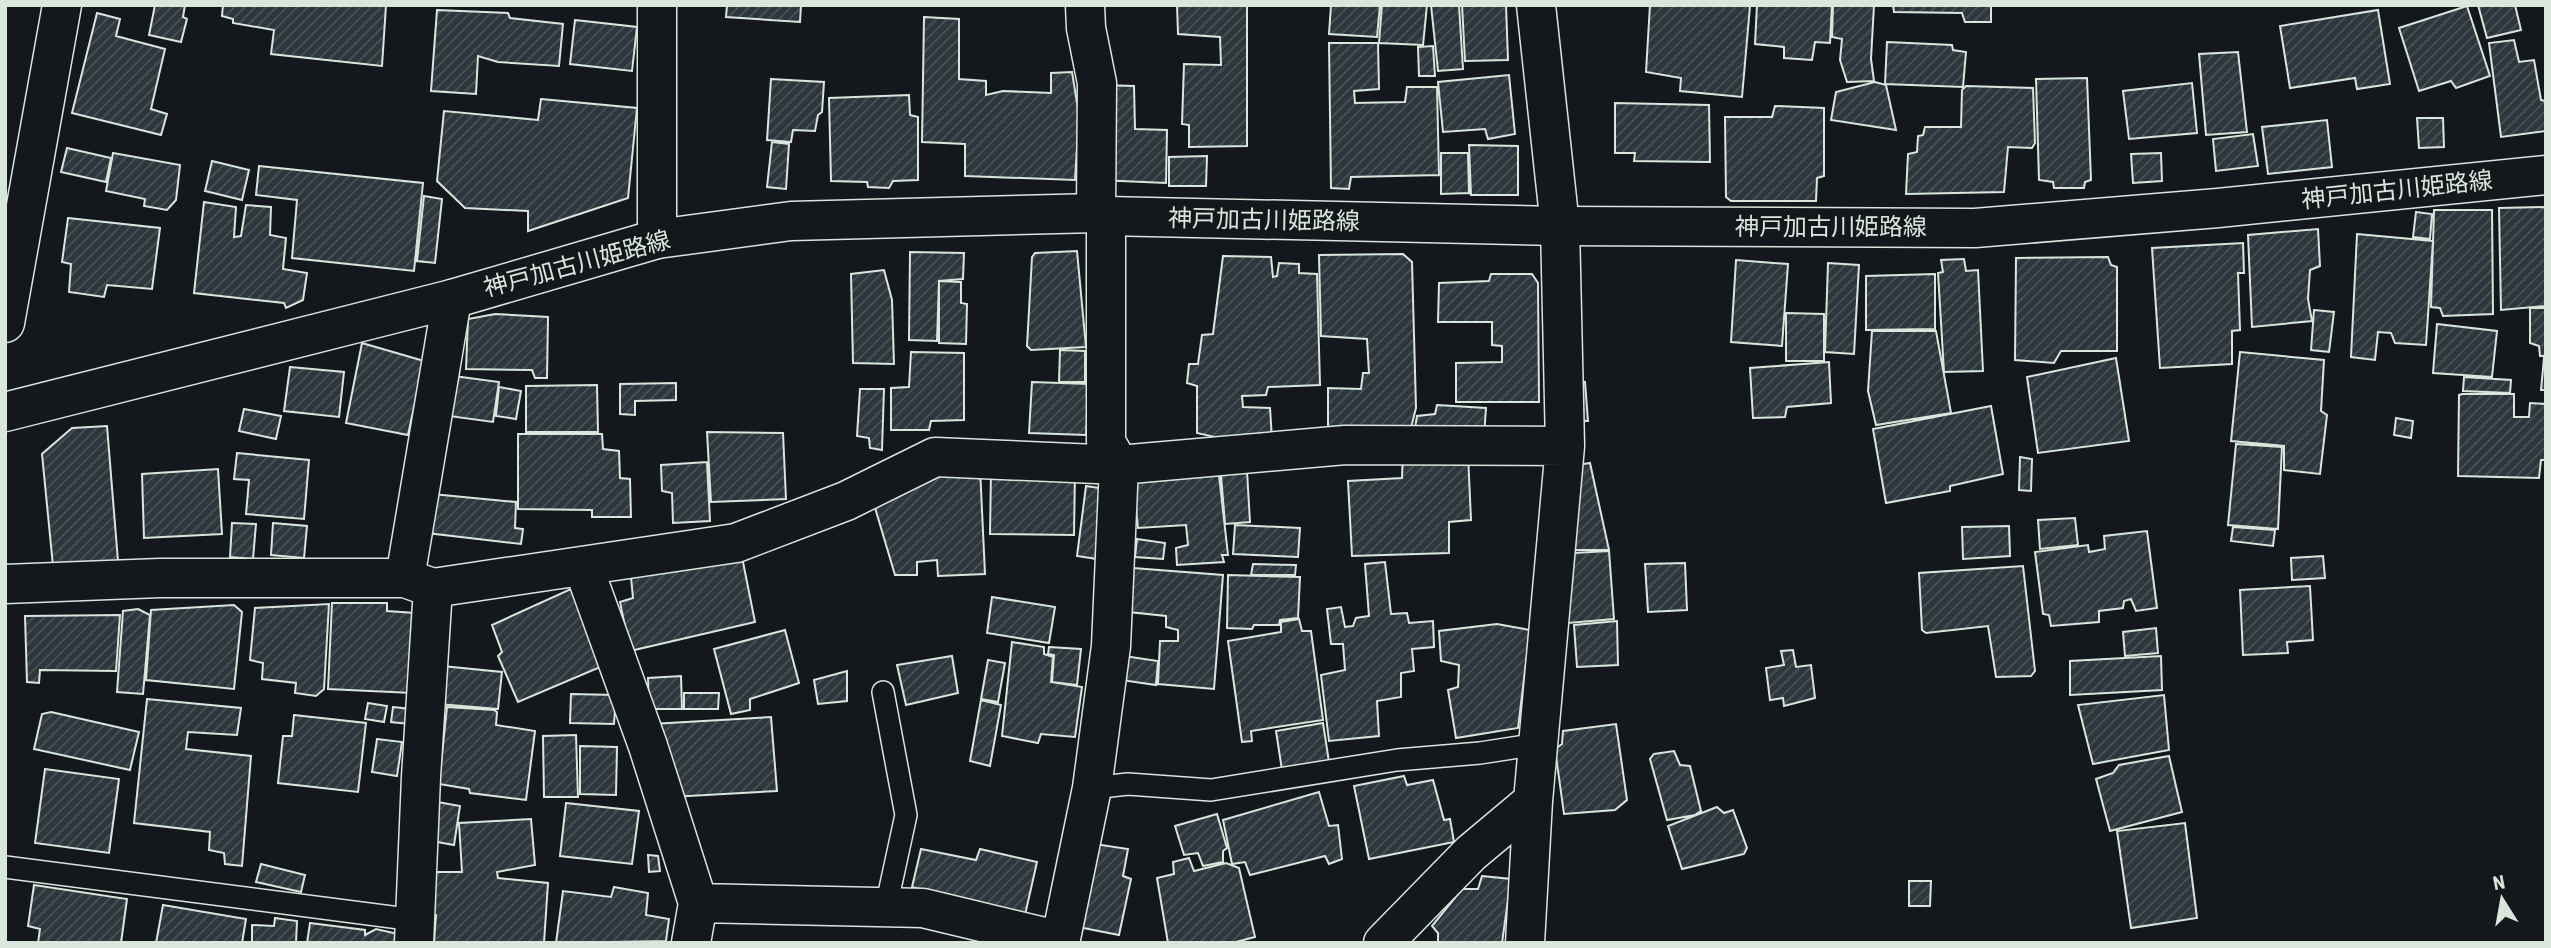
<svg xmlns="http://www.w3.org/2000/svg" width="2551" height="948" font-family="'Roboto Condensed','Noto Sans JP',sans-serif">
<style>
.building{fill:url(#building-hatch);stroke:#d8e6dc;stroke-width:2}
.lines{fill:none;stroke-linecap:round;stroke-linejoin:round}
.service-casing{stroke:#d8e6dc;stroke-width:24}
.minor-casing{stroke:#d8e6dc;stroke-width:41}
.secondary-casing{stroke:#d8e6dc;stroke-width:41}
.primary-casing{stroke:#d8e6dc;stroke-width:41}
.service{stroke:#14181c;stroke-width:21}
.minor{stroke:#14181c;stroke-width:38}
.secondary{stroke:#14181c;stroke-width:38}
.primary{stroke:#14181c;stroke-width:38}
.labels{text-anchor:middle;dominant-baseline:central;stroke-width:5;stroke-linejoin:round;paint-order:stroke}
.street-label{font-size:24px;fill:#d8e6dc;stroke:#14181c}
</style>
<defs>
<pattern id="building-hatch" width="6" height="6" patternUnits="userSpaceOnUse" patternTransform="scale(1.75)"><rect width="6" height="6" fill="#2c363c"/><path d="M-1 1l2-2M0 6l6-6M5 7l2-2" fill="none" stroke="#4a5358"/></pattern>
</defs>
<rect width="100%" height="100%" fill="#14181c"/>
<!-- building -->
<path class="building" d="M155,5H185L183,17L187,19L181,42L149,35Z
M223,5H386L382,66L271,54L274,30L233,23V19L222,16Z
M727,5H801L800,22L726,17Z
M1177,5H1247V146L1189,147V125L1182,124L1184,64L1221,65L1220,37L1178,34Z
M1331,5H1380L1377,37L1329,34Z
M1382,5H1427L1423,45L1379,43Z
M1431,5H1459L1463,69L1438,71Z
M1462,5H1506L1508,60L1465,61Z
M1650,5L1750,6L1742,97L1680,91L1681,78L1646,72Z
M1757,5H1832L1830,43L1815,42L1812,60L1784,58V47L1755,44Z
M1833,5H1874L1871,59L1874,81L1847,82L1840,60L1842,39L1832,37Z
M1893,5H1991V22H1965L1962,13L1894,12Z
M2478,5H2515L2521,30L2487,38Z
M2467,6L2490,76L2456,88L2451,81L2419,91L2399,28Z
M437,10L508,13L510,18L563,24L559,66L498,62L478,56L476,94L431,91Z
M2378,10L2390,84L2357,89L2355,78L2290,88L2280,26Z
M97,13L120,19L116,36L165,49L151,109L167,114L161,135L72,113Z
M924,17L959,19V79L986,81V95L1003,91L1051,93V73L1072,72L1079,115L1075,180L965,176V144L922,142Z
M575,20L637,27L632,71L570,64Z
M2514,40L2519,62L2534,60L2541,100L2545,101L2546,131L2501,137L2489,43Z
M1887,42L1952,45L1953,50L1966,52L1963,87L1885,84Z
M1329,43H1378L1379,89L1354,91L1355,103L1405,102L1407,87H1437L1439,175L1351,177L1349,189L1331,188Z
M1433,46L1435,76H1419L1418,47Z
M2238,52L2247,132L2206,135L2199,54Z
M1509,75L1515,134L1488,139L1485,129L1443,132L1438,82Z
M2087,78L2091,180L2085,182L2084,188H2054L2053,182L2039,180L2036,79Z
M771,79L824,82L822,112L818,115L815,131L793,130L791,142L767,140Z
M1875,82L1886,85L1896,130L1831,120L1836,92Z
M2192,83L2197,133L2129,139L2123,91Z
M1101,85L1134,86L1135,129L1167,130L1166,183L1098,180Z
M1966,86L2033,88L2035,143L2032,148L2008,147L2004,192L1906,194L1908,154L1917,152L1918,136L1923,135L1925,127H1961L1962,90Z
M909,95L910,115L918,117V180L893,181L889,188L868,187L867,182L831,181L829,98Z
M541,99L637,108L628,198L528,231V211L465,208L437,181L444,111L538,120Z
M1615,103L1709,105L1710,162L1634,161L1635,153H1615Z
M1775,106L1824,108V176L1817,178L1816,201H1731L1726,197L1725,117H1772Z
M2417,118H2443L2444,147L2419,148Z
M2327,120L2332,167L2268,174L2262,127Z
M2253,134L2258,166L2216,171L2213,139Z
M772,142L789,144L786,189L767,187Z
M1469,145L1518,146V195H1471Z
M67,148L111,158L106,182L61,172Z
M113,153L180,165L176,200L167,210L144,206L145,199L106,191Z
M1441,153H1468L1469,193L1441,194Z
M2161,153L2162,181L2133,183L2131,154Z
M1207,156L1206,186H1169V157Z
M212,161L249,170L242,200L205,191Z
M259,166L423,183L414,271L292,258L297,200L256,195Z
M424,196L442,199L435,263L417,261Z
M204,202L236,207L234,237L241,236L246,205L271,207L270,235L286,238L283,269L307,273L303,300L286,308L284,303L194,293Z
M2546,207V306L2501,310L2499,208Z
M2434,210H2492L2493,314L2443,316L2440,308L2431,307Z
M2416,212L2432,214L2430,239L2413,237Z
M68,218L160,228L152,289L107,285L104,297L69,292L71,264L62,262Z
M2318,229L2320,266L2310,270L2308,299L2312,321L2252,327L2248,235Z
M2357,234L2433,241L2426,345L2395,343L2391,333L2378,332L2375,360L2351,357Z
M2243,243L2244,273H2238L2240,330L2232,331V364L2160,368L2152,248Z
M1077,251L1086,347L1031,350L1027,346L1032,257L1035,253Z
M910,252L964,253L963,279L939,281L937,341L909,340Z
M1403,254L1412,262L1416,408L1410,432L1328,430V388L1361,389L1363,373H1369L1367,339L1321,336L1319,255Z
M1223,256L1271,257L1273,277L1277,276L1279,263L1299,264V273L1317,274L1320,385L1268,387L1266,395L1242,396L1243,407L1270,408L1272,439L1221,449L1215,437L1197,433V386L1187,383L1189,364H1198L1202,335L1213,334Z
M2108,257L2111,265L2117,267V351H2061L2054,363L2015,360L2016,258Z
M1964,259L1966,271L1978,270L1983,371L1944,372L1938,273L1943,272L1941,260Z
M1736,260L1788,264L1782,346L1731,342Z
M1828,263L1859,265L1854,354L1825,352Z
M884,270L892,300L894,364L853,363L851,274Z
M1491,274H1532L1538,283L1539,402H1456V363L1502,362V346L1492,345V322H1438L1439,283L1489,281Z
M1935,274V329L1866,330V276Z
M939,281L961,282V303L967,304L966,344L939,343Z
M2530,308H2546V356H2540L2539,346L2530,343Z
M2314,310L2334,312L2329,352L2311,350Z
M1786,313L1824,314V361H1786Z
M495,314L548,317L547,378H535L532,370L466,369L468,319Z
M2437,324L2497,331L2492,377L2433,373Z
M1872,331H1936L1951,413L1876,425L1868,391Z
M362,343L424,361L408,435L346,423Z
M1060,350L1085,351V382H1059Z
M911,352L964,353V420L931,421L929,430H891V388L909,387Z
M2240,352L2324,360L2321,411L2327,415L2320,474L2284,470V446L2231,441Z
M2116,358L2129,441L2038,453L2027,377Z
M2544,358H2546V390H2541Z
M1829,362L1831,403L1787,407L1785,417L1753,418L1750,368Z
M290,367L344,372L339,417L284,411Z
M454,376L499,382L493,422L449,416Z
M2464,377L2511,380L2510,393L2463,391Z
M1577,381L1585,382L1588,421H1579Z
M1032,382L1089,384L1086,435L1029,433Z
M676,383V400L635,401V415L620,414V384Z
M597,385L598,432H526V386Z
M499,387L521,391L516,419L496,416Z
M860,389H884L882,450L870,448L869,438L857,436Z
M2462,394H2514V417H2529L2530,403L2546,404V460H2541L2539,478L2458,476L2459,395Z
M1437,405L1486,408L1484,436L1414,434L1417,416L1435,414Z
M1991,406L2003,474L1950,486V491L1886,503L1873,429Z
M244,409L281,416L276,439L239,431Z
M2396,418L2413,421L2411,438L2394,435Z
M107,426L118,561L53,566L42,454L72,428Z
M707,432L783,433L786,499L711,502Z
M518,434H602L603,449L619,451L620,478L630,479L631,517H592V510L518,509Z
M2236,444L2282,447L2278,529L2228,525Z
M1403,452L1468,454L1471,520L1449,522V553L1352,556L1348,481L1402,478Z
M237,453L309,460L304,519L246,514L249,480L234,479Z
M2020,457L2032,459L2031,491L2019,490Z
M707,462L710,521L673,523L672,493L662,491L661,465Z
M1590,463L1609,550H1573L1577,465Z
M980,468L985,574L938,576L937,560L917,562V575H895L873,501L892,484Z
M218,469L222,534L144,538L142,474Z
M991,470L1075,471L1074,535L990,534Z
M1247,471L1250,522L1225,524L1221,475Z
M1219,475L1228,555H1222L1224,562L1177,565L1176,548L1188,545L1186,525L1138,528L1133,483Z
M1086,486L1106,489L1097,559L1077,556Z
M432,494L516,502L515,528L523,529L521,544L427,533Z
M2075,518L2078,545L2040,549L2038,520Z
M232,523L256,524L253,559L230,557Z
M273,523L307,526L304,558L271,555Z
M1235,525L1300,528L1298,557L1233,554Z
M2009,526L2010,556L1963,559L1962,527Z
M2233,527L2275,530L2273,546L2231,541Z
M2147,531L2157,608L2136,611L2131,599L2124,601L2123,608L2099,611V622L2051,626L2049,615L2043,614L2035,552L2088,545L2089,552L2105,549L2104,536Z
M1137,539L1165,543L1163,559L1135,557Z
M1609,551L1614,619L1568,623L1565,588L1572,586L1573,553Z
M2323,556L2325,578L2292,580L2291,558Z
M742,557L755,622L630,651L620,602L633,598L631,577Z
M1385,562L1391,614L1407,613L1409,623L1433,621L1434,647L1412,649L1414,671L1401,673V697L1377,701L1379,736L1329,741L1321,675L1345,670L1343,644H1331L1327,609L1341,607L1345,627L1353,626L1356,618L1369,616L1365,564Z
M1685,563L1687,610L1648,612L1645,564Z
M1253,564L1296,565L1295,575H1251Z
M2023,566L2035,671L2031,676L1996,677L1988,626L1926,633L1922,630L1919,573Z
M1133,568L1223,575L1214,689L1158,684L1160,641H1178V630L1166,627V616L1129,612Z
M1228,575L1300,577L1298,618L1280,620L1279,625H1254L1252,629L1227,628Z
M2310,586L2313,640L2287,642L2288,653L2243,655L2240,590Z
M573,588L605,665L518,702L498,656L502,652L492,625Z
M992,597L1055,607L1049,643L987,633Z
M332,603H387V611L415,613L412,693L328,689Z
M329,604L324,689L316,696L295,693L296,683L262,679L263,663L250,660L255,608Z
M234,605L242,612L234,689L146,680L151,610Z
M138,609L150,615L143,694L117,692L123,611Z
M120,615L116,671L40,670L39,683L27,682L25,616Z
M1299,619L1302,631H1311L1323,720L1251,731L1252,741L1242,742L1228,641L1281,632V622Z
M1617,621L1618,665L1577,667L1574,625Z
M1497,624L1530,630L1518,728L1456,738L1448,690L1458,687L1459,665L1441,661L1439,631Z
M2156,628L2158,653L2125,656L2123,632Z
M785,630L799,683L750,699V710L731,714L714,649Z
M1012,642L1044,647V654L1053,657L1051,682L1082,687L1075,737L1041,734L1038,743L1002,736Z
M1049,647L1081,649L1077,685L1052,682L1054,655L1048,654Z
M1793,650L1796,667L1811,665L1815,698L1784,706L1783,698L1770,700L1766,668L1784,665L1781,651Z
M952,656L958,693L906,705L897,665Z
M1124,656L1158,661L1156,685L1121,680Z
M2161,656L2162,690L2070,695V661Z
M988,660L1005,663L998,702L981,699Z
M442,666L502,672L498,709L438,704Z
M847,671V701L818,704L814,680Z
M681,676L682,709H649L648,678Z
M684,693H719L718,709H684Z
M571,694L616,695L614,724L570,723Z
M2164,695L2169,750L2093,764L2078,705Z
M147,699L241,708L237,735L188,732L186,749L251,756L242,866L225,864L224,853L209,850L210,832L134,823Z
M981,700L1001,705L990,766L970,761Z
M368,703L387,706L384,722L365,719Z
M393,707L411,709L409,724L391,722Z
M447,707L494,710L497,712L496,725L535,731L526,800L470,793L469,789L439,784Z
M51,712L139,732L130,770L34,749L42,714Z
M294,715L366,723L358,792L278,783L283,736H292Z
M771,717L777,791L671,797L652,724Z
M1323,723L1329,762L1282,770L1276,731Z
M1616,724L1627,800L1615,810L1564,814L1555,749L1562,744L1563,731Z
M576,735L578,797H544L543,736Z
M377,739L402,742L397,776L372,772Z
M580,746L617,747L616,795L580,794Z
M1674,751L1680,765L1690,766L1701,811L1695,815L1667,820L1650,759L1654,754Z
M2169,756L2182,812L2110,831L2096,779L2113,773L2119,765Z
M45,769L119,779L109,853L35,843Z
M1404,776L1407,785L1433,780L1444,820L1450,819L1454,842L1369,859L1354,786Z
M1319,792L1329,826L1338,825L1342,859L1329,864L1325,856L1250,875L1245,862L1232,864L1223,820Z
M432,801L460,806L454,845L426,840Z
M566,803L639,811L632,864L560,856Z
M1717,807L1724,813L1733,810L1747,848L1744,854L1682,869L1668,826Z
M1217,814L1227,848L1223,851V862L1203,866L1198,853L1184,855L1175,826Z
M531,819L535,865L497,872L498,878L548,883L544,943H434L436,915L428,913L432,872H462L459,823Z
M2185,823L2197,918L2131,928L2117,831Z
M1088,843L1128,849L1123,876L1131,879L1119,935L1073,926Z
M921,849L976,860L980,849L1037,862L1025,915L912,887Z
M648,855L658,856L660,871L649,872Z
M1189,858L1194,871L1226,863L1239,868L1255,937L1232,943H1168L1157,878L1174,874L1173,862Z
M261,864L305,875L301,892L256,882Z
M1482,876L1511,879L1502,943H1432L1438,942V933L1432,926L1462,889H1478Z
M1909,881H1931L1930,906H1909Z
M34,885L127,899L121,943H38L40,929L28,926Z
M614,887L648,893L646,915L669,919L666,941L556,943L563,891L611,897Z
M163,905L246,919L242,943H156Z
M275,918L297,921L296,943H252V925L274,926Z
M310,923L365,930V935L376,929L398,934L397,943H307Z"/>
<g class="lines">
<!-- service casing -->
<g class="service-casing">
<path id="service" d="M883,692L906,815L886,907
M1092,788L1128,784L1211,790L1397,760L1480,753L1538,744
M5,867L415,920"/>
</g>
<!-- minor casing -->
<g class="minor-casing">
<path id="minor" d="M1085,5L1086,28L1097,83L1096,213
M657,239V5
M583,566L648,746L698,903L691,943
M405,578L452,299
M5,584L160,578H405L433,588L736,543L846,501L935,457L1119,465L1345,445L1565,446
M698,903L923,908L1061,941
M414,943L421,777L433,588
M1060,943L1092,788L1111,646L1119,465L1106,442V216
M1383,943L1471,853L1533,801
M1525,943L1533,801L1565,446L1560,226L1536,5"/>
</g>
<!-- secondary casing -->
<g class="secondary-casing">
<path id="secondary" d="M5,323L62,5"/>
</g>
<!-- primary casing -->
<g class="primary-casing">
<path id="primary" d="M5,412L452,299L657,239L791,221L1096,213L1106,216L1560,226L1975,228L2218,208L2546,175"/>
</g>
<!-- service -->
<use href="#service" class="service"/>
<!-- minor -->
<use href="#minor" class="minor"/>
<!-- secondary -->
<use href="#secondary" class="secondary"/>
<!-- primary -->
<use href="#primary" class="primary"/>
</g>
<g class="labels">
<!-- street labels -->
<g class="street-label">
<text transform="translate(2397 190) rotate(-6)">神戸加古川姫路線</text>
<text transform="translate(1264 220) rotate(1)">神戸加古川姫路線</text>
<text x="1831" y="227">神戸加古川姫路線</text>
<text transform="translate(577 264) rotate(-15)">神戸加古川姫路線</text>
</g>
</g>
<!-- border -->
<rect width="2551" height="948" fill="none" stroke="#d8e6dc" stroke-width="14"/>
<!-- north arrow -->
<g transform="translate(2502 899) rotate(349)" stroke="#14181c" stroke-width="5" paint-order="stroke">
<path d="M0-5L12 26L0 18L-12 26Z" fill="#d8e6dc"/>
<text y="-10" font-size="19" font-weight="bold" text-anchor="middle" fill="#d8e6dc">N</text>
</g>
</svg>
